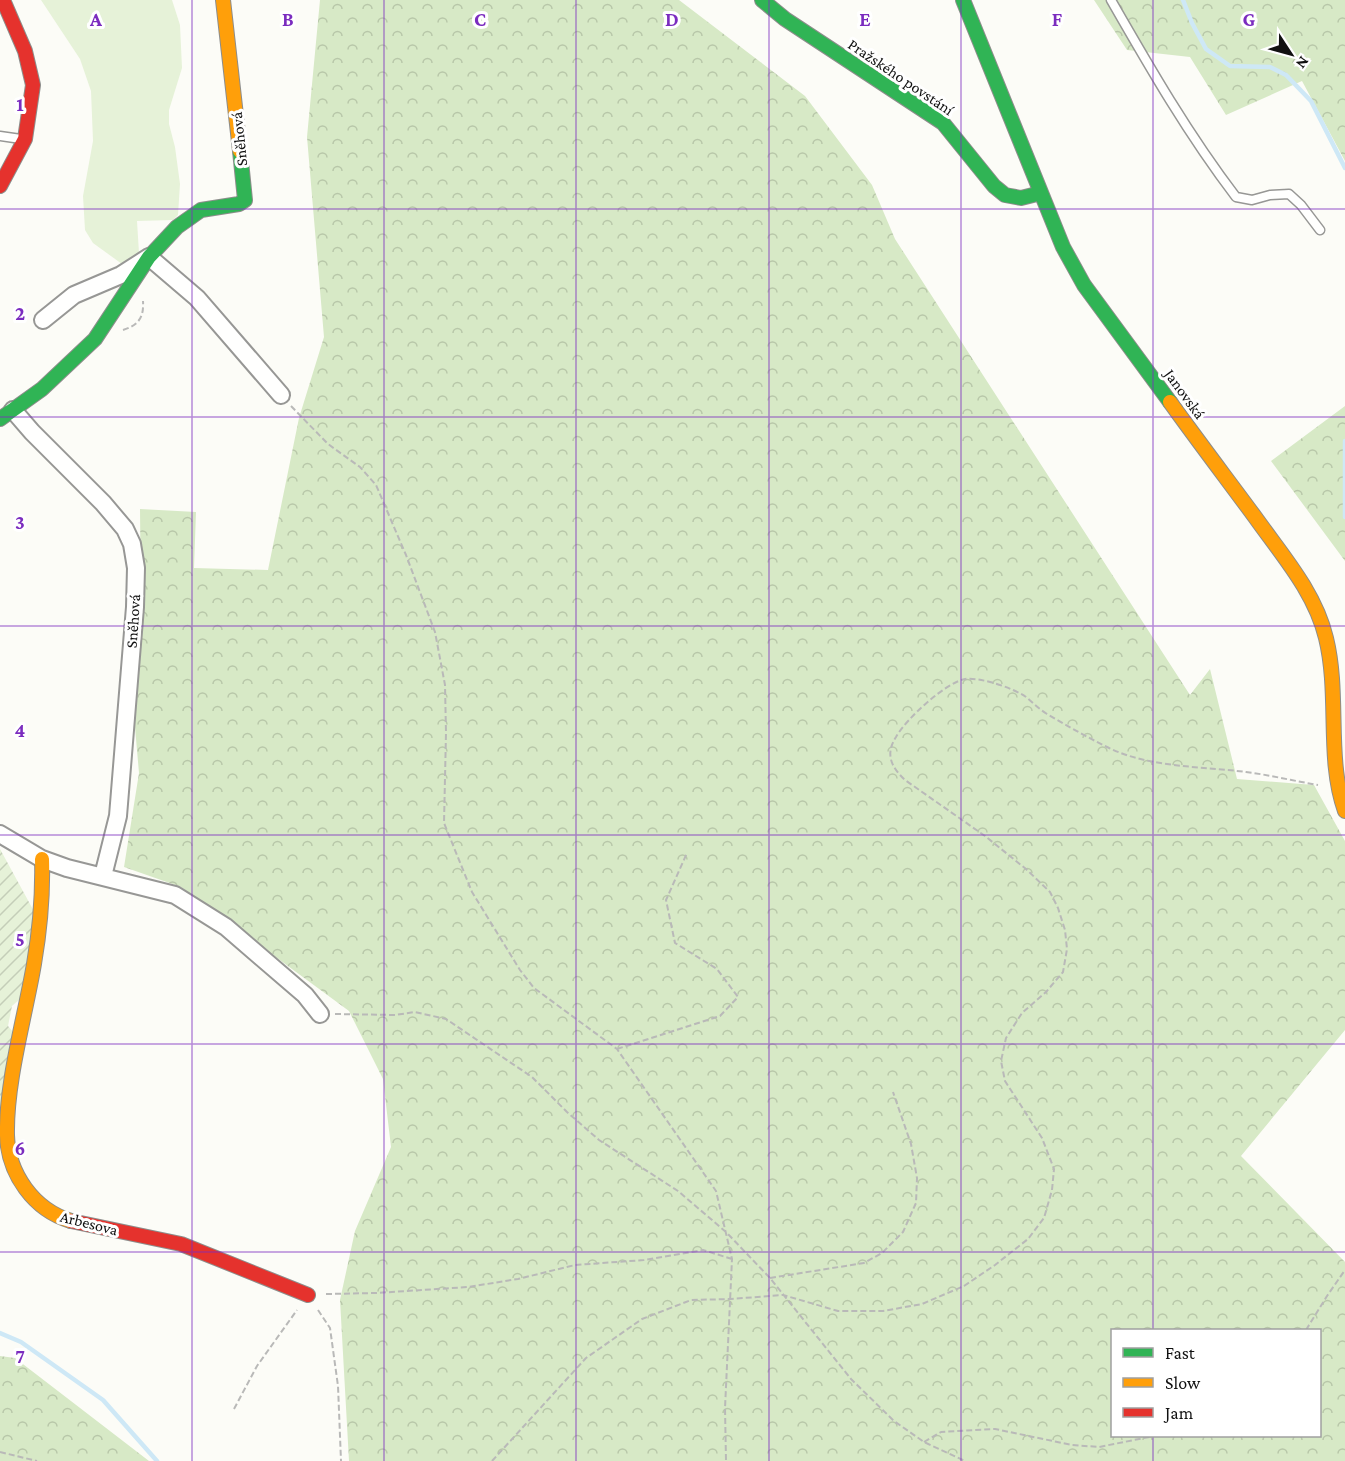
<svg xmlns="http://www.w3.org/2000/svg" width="1345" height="1461" font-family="'Crimson Pro',serif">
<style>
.grass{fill:#e6f2d8}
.forest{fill:url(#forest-crowns);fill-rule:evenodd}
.garden{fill:url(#garden-furrows)}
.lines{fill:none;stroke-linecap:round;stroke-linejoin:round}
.stream{stroke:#cee8f6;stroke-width:4.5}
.lane-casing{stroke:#979795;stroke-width:11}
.street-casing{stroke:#979795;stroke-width:20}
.fast-casing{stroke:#8d8d8b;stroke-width:16}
.slow-casing{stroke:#8d8d8b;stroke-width:16}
.jam-casing{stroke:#8d8d8b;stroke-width:16}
.path{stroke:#b9b9b8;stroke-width:2;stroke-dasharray:6 3;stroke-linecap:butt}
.lane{stroke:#fffffe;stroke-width:8}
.street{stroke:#fffffe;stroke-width:16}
.fast{stroke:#30b455;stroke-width:14}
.slow{stroke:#ff9f0a;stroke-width:14}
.jam{stroke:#e5322d;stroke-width:14}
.grid{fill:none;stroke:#7b2cbf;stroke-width:1.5;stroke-opacity:0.55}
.labels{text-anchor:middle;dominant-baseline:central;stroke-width:6;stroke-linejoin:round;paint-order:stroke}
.street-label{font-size:16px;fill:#111;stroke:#fff}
.grid-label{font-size:20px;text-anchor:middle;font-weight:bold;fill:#7b2cbf;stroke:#fff;stroke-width:6;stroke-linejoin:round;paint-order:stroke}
</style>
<defs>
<pattern id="forest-crowns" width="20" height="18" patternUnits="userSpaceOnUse" patternTransform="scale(1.5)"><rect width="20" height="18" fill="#d7e9c6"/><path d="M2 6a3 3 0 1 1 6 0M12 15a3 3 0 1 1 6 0" fill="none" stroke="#b8c7a9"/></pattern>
<pattern id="garden-furrows" width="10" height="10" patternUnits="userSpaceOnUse" patternTransform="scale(1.5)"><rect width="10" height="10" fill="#e6f2d8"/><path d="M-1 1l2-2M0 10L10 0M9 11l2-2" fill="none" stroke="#c4ceb8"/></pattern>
</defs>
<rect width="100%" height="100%" fill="#fcfcf7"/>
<!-- grass -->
<path class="grass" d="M41,0H172L180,25L182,68L169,110V124L175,147L180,184L178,215L173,220L137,221L139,253L134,262L122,264L93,243L85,230L83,196L93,141L91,91L80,59Z"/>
<!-- forest -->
<path class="forest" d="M320,0H679L805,96L872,185L895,239L1190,695L1210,669L1237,779L1314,785L1345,841V1030L1241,1156L1345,1262V1461H349L340,1300L355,1231L391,1147L383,1079L349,1011L181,887L124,867L139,773L134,716L141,613L140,509L196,512L194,568L268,570L299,418L324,337L307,137ZM1112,1330H1320V1436H1112Z
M1094,0H1345V161L1302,81L1226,115L1190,57L1127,50Z
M1345,406V561L1271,461Z
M0,1356L15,1358L149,1461H0Z"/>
<!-- garden -->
<path class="garden" d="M0,849L36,915L21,998L12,1006L8,1026L14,1033L0,1128Z"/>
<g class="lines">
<!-- stream -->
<path class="stream" d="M1183,0L1192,23L1206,49L1230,66L1270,67L1286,75L1311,101L1345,168
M1345,441V517
M0,1333L21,1342L103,1400L157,1461"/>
<!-- lane casing -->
<g class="lane-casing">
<path id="lane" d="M1111,0C1150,68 1188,134 1236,197L1252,200L1270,195L1289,194L1301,205L1320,230
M0,136L21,139"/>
</g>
<!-- street casing -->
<g class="street-casing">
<path id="street" d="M43,320L74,295L121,275L149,257L197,298L281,395
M13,410L32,432L103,503L125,529L132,544L136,568L135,607L118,816L103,876
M0,834L42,859L67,868L175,895L226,927L305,995L320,1014"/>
</g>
<!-- fast casing -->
<g class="fast-casing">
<path id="fast" d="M762,0L785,19L943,123L994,186L1005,195L1021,198L1041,193
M963,0L1063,247L1084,285L1170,402
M0,419L42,389L95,339L149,257L177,227L201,210L239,204L245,200L240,151"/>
</g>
<!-- slow casing -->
<g class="slow-casing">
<path id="slow" d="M223,0L240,151
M1170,402C1198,441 1227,479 1255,517C1282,555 1315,592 1326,638C1340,695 1326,758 1345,811
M42,859C43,894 40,929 34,964C25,1017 6,1081 7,1135C8,1174 34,1210 71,1221"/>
</g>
<!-- jam casing -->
<g class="jam-casing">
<path id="jam" d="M0,186L25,139L33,85L25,51L3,0
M71,1221L181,1244L308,1295"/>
</g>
<!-- path -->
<path class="path" d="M123,330C139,325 144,317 143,301
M291,406L328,444L360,467L376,485L406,555L435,632L445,685L446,733L444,823L472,892L520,970L534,988L617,1049L716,1191L732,1259L725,1408L726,1461
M335,1014L395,1015L415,1012L446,1019L532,1077L567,1112L599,1140L678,1191L726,1232L770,1278L851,1379L894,1421L924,1442L965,1461
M617,1049L720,1016L738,997L717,969L675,943L666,900L687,853
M770,1278L864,1263L882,1253L903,1232L916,1203L917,1178L911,1144L893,1092
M326,1294L376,1293L468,1287L518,1279L575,1265L644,1260L703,1250L732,1259
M318,1310L330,1328L338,1386L341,1461
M1306,1330L1327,1296L1345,1270
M234,1409L257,1366L297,1310
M924,1442L941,1432L995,1429L1072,1445L1099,1447L1154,1436
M0,1452L37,1461
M492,1461L586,1358L642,1319L691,1300L731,1299L783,1295L838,1311H883L922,1304L964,1286L995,1265L1028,1239L1044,1218L1052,1190L1054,1169L1042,1138L1005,1081L1001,1061L1006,1038L1022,1013L1046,992L1063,972L1067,949L1065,930L1058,908L1050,892L1026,869L985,836L905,780C891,767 885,754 896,737C906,719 945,683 965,679C981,677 1013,688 1026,697C1033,703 1039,709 1047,714C1067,726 1087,737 1107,747C1149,768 1200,766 1246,772C1270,775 1294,781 1318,785"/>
<!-- lane -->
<use href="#lane" class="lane"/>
<!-- street -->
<use href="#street" class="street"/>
<!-- fast -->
<use href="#fast" class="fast"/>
<!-- slow -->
<use href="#slow" class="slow"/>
<!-- jam -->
<use href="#jam" class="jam"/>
</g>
<!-- grid -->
<path class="grid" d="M192,0V1461M384,0V1461M576,0V1461M769,0V1461M961,0V1461M1153,0V1330M0,209H1345M0,417H1345M0,626H1345M0,835H1345M0,1044H1345M0,1252H1345M1153,1436V1461"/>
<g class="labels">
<!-- street labels -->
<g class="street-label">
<text transform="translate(901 77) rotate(34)">Pražského povstání</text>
<text transform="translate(239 139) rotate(-96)">Sněhová</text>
<text transform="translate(1185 394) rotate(54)">Janovská</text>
<text transform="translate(133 621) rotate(-86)">Sněhová</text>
<text transform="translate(89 1223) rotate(14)">Arbesova</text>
</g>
</g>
<g class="grid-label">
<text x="96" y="26">A</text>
<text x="288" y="26">B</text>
<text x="480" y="26">C</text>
<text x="672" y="26">D</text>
<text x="865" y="26">E</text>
<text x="1057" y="26">F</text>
<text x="1249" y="26">G</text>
<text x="20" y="111">1</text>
<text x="20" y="320">2</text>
<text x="20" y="529">3</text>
<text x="20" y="737">4</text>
<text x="20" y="946">5</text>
<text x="20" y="1155">6</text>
<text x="20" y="1363">7</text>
</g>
<!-- legend -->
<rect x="1111" y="1329" width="210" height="108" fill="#ffffff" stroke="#a0a0a0" stroke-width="1.5"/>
<rect x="1123" y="1348" width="30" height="9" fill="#30b455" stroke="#a0a0a0" stroke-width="1.5"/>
<text x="1165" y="1359" font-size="18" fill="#111111">Fast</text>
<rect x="1123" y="1378" width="30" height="9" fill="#ff9f0a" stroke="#a0a0a0" stroke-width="1.5"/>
<text x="1165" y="1389" font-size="18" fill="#111111">Slow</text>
<rect x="1123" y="1408" width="30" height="9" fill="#e5322d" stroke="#a0a0a0" stroke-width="1.5"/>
<text x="1165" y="1419" font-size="18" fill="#111111">Jam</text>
<!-- north arrow -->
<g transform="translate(1291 54) rotate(126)" stroke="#ffffff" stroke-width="4.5" paint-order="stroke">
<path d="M0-4.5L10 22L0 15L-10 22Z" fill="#111111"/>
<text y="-9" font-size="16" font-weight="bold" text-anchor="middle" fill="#111111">N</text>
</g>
</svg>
